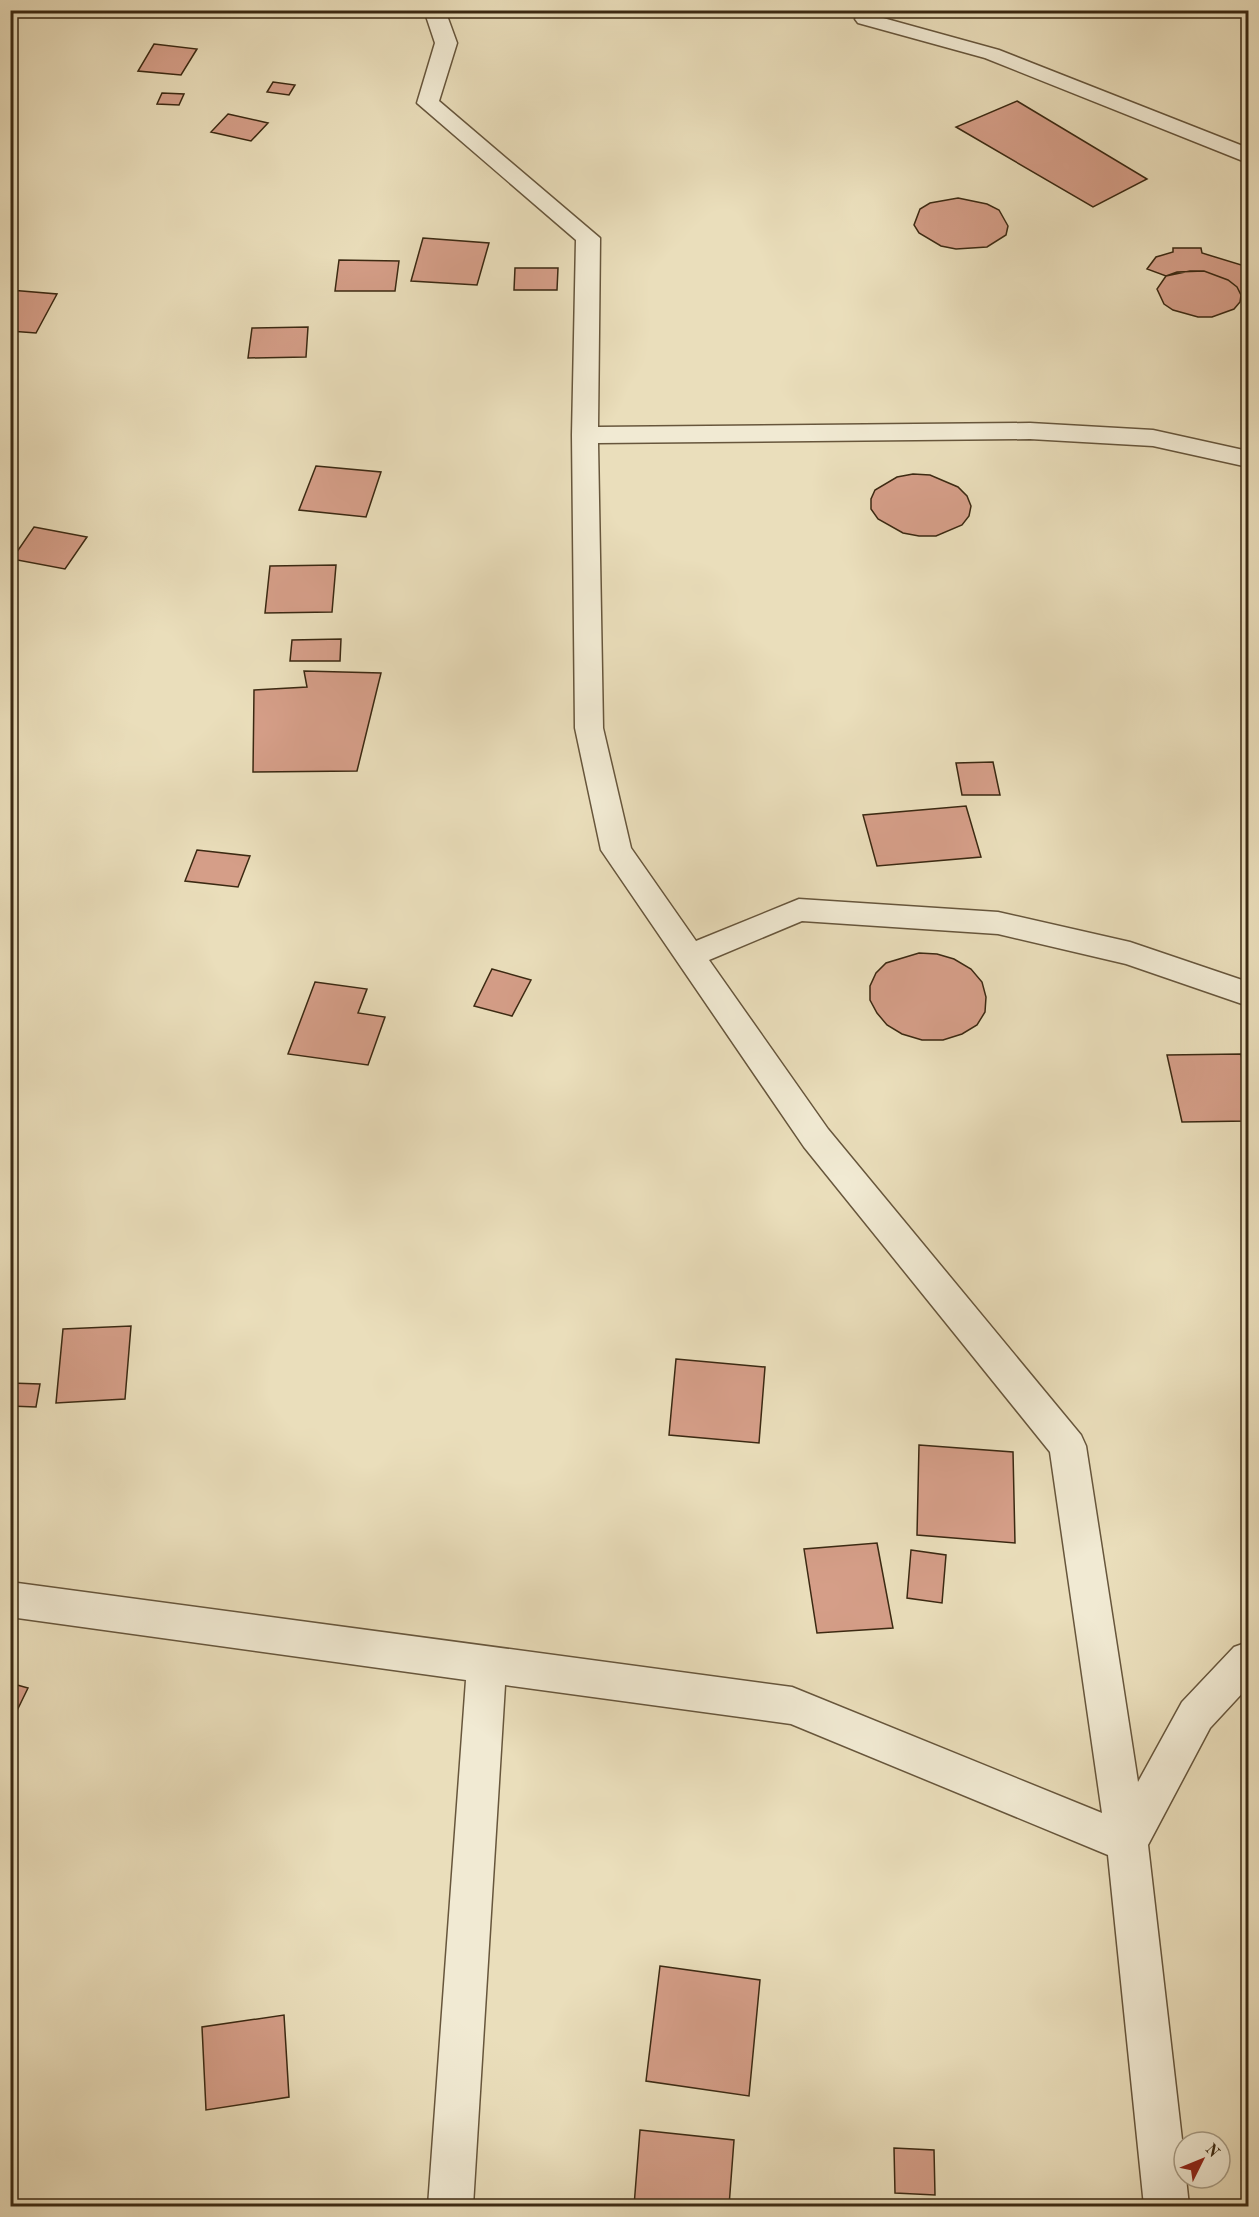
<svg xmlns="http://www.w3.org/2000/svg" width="1259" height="2217" font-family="'Old Standard TT',serif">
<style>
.building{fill:#d59e88;stroke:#3b2912;stroke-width:1.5}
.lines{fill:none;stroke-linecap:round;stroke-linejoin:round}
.street-casing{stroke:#67563c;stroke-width:3}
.street{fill:#f1ead3;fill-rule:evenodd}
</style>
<rect width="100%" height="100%" fill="#eadebb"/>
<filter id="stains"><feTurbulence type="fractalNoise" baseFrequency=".00333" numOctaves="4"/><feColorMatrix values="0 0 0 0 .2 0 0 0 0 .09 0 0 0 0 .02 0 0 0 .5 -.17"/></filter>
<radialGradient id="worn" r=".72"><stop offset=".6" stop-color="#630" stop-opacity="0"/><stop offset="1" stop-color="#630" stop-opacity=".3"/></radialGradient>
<!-- building -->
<path class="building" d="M154,44L197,49L181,75L138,71Z
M273,82L295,85L289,95L267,92Z
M162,93L184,94L179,105L157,104Z
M1017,101L1147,179L1093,207L956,127Z
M228,114L268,123L251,141L211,132Z
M958,198L987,204L999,210L1008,226L1006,235L987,247L956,249L941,246L919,233L914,225L920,209L930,203Z
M423,238L489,243L477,285L411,281Z
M1173,248H1201L1202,253L1248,267V272L1242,280L1248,286V295H1241L1237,287L1228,280L1204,271L1177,272L1166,276L1147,269L1156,257L1173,252Z
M339,260L399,261L395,291H335Z
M515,268H558L557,290H514Z
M1190,271H1204L1228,280L1237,287L1241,295L1240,302L1234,309L1212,317H1198L1173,310L1164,304L1157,289L1166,276Z
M10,290L57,294L36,333L10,331Z
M308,327L306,357L248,358L252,328Z
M316,466L381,472L366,517L299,510Z
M913,474L930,475L958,487L967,496L971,506L969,516L962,525L936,536H919L903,533L878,519L871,509V499L875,490L897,477Z
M34,527L87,537L65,569L12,559Z
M336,565L332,612L265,613L270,566Z
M341,639L340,661H290L292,640Z
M304,671L381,673L357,771L253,772L254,690L307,687Z
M993,762L1000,795H962L956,763Z
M966,806L981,857L877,866L863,815Z
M197,850L250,856L238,887L185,881Z
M919,953L937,954L954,959L971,969L982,982L986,997L985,1012L977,1025L962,1034L943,1040H922L902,1034L887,1025L877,1013L870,1000V986L876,973L886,963Z
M492,969L531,980L512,1016L474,1006Z
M315,982L367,989L358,1013L385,1017L368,1065L288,1054Z
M1241,1054L1248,1083V1121L1182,1122L1167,1055Z
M131,1326L125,1399L56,1403L63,1329Z
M676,1359L765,1367L759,1443L669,1435Z
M10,1383L40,1384L36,1407L10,1406Z
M919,1445L1013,1452L1015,1543L917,1535Z
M877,1543L893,1628L817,1633L804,1549Z
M911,1550L946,1555L942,1603L907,1598Z
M10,1683L28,1688L10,1725Z
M660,1966L760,1980L749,2096L646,2081Z
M284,2015L289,2097L206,2110L202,2027Z
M640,2130L734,2140L729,2206H634Z
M894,2148L934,2150L935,2195L895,2193Z"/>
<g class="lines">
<!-- street casing -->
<g class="street-casing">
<path id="street" d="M424,10H445L457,43L439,101L600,238L598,427L1030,423L1153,430L1248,451V467L1153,446L1030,439L598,443L603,728L631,848L696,941L799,899L998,912L1130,942L1248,982V1006L1126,964L998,934L802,921L709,960L828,1129L1081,1435L1086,1446L1138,1782L1182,1702L1234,1647L1248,1642V1687L1210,1728L1148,1845L1184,2157V2178H1186L1189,2206H1144L1108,1855L791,1724L505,1685L473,2206H428L466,1680L10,1617V1582L792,1687L1102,1813L1050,1452L804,1147L601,850L575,728L572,435L576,240L417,103L435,43Z
M865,13L999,50L1248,148V163L985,58L858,23L855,19L858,15Z"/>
</g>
<!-- street -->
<use href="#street" class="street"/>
</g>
<!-- margin -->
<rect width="1259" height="2217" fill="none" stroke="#eadebb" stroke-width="36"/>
<rect x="12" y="12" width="1235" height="2193" fill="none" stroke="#3b2912" stroke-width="3"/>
<rect x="18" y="18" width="1223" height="2181" fill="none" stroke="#3b2912" stroke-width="1.5"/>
<!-- north arrow -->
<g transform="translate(1202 2160) rotate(47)"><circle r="28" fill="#f1ead3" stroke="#a89d86" stroke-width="1.5"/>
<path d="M0-4.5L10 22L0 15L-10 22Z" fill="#8f2418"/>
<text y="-9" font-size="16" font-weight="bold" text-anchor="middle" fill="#3b2912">N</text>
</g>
<rect width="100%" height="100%" filter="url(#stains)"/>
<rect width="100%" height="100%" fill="url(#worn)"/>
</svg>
